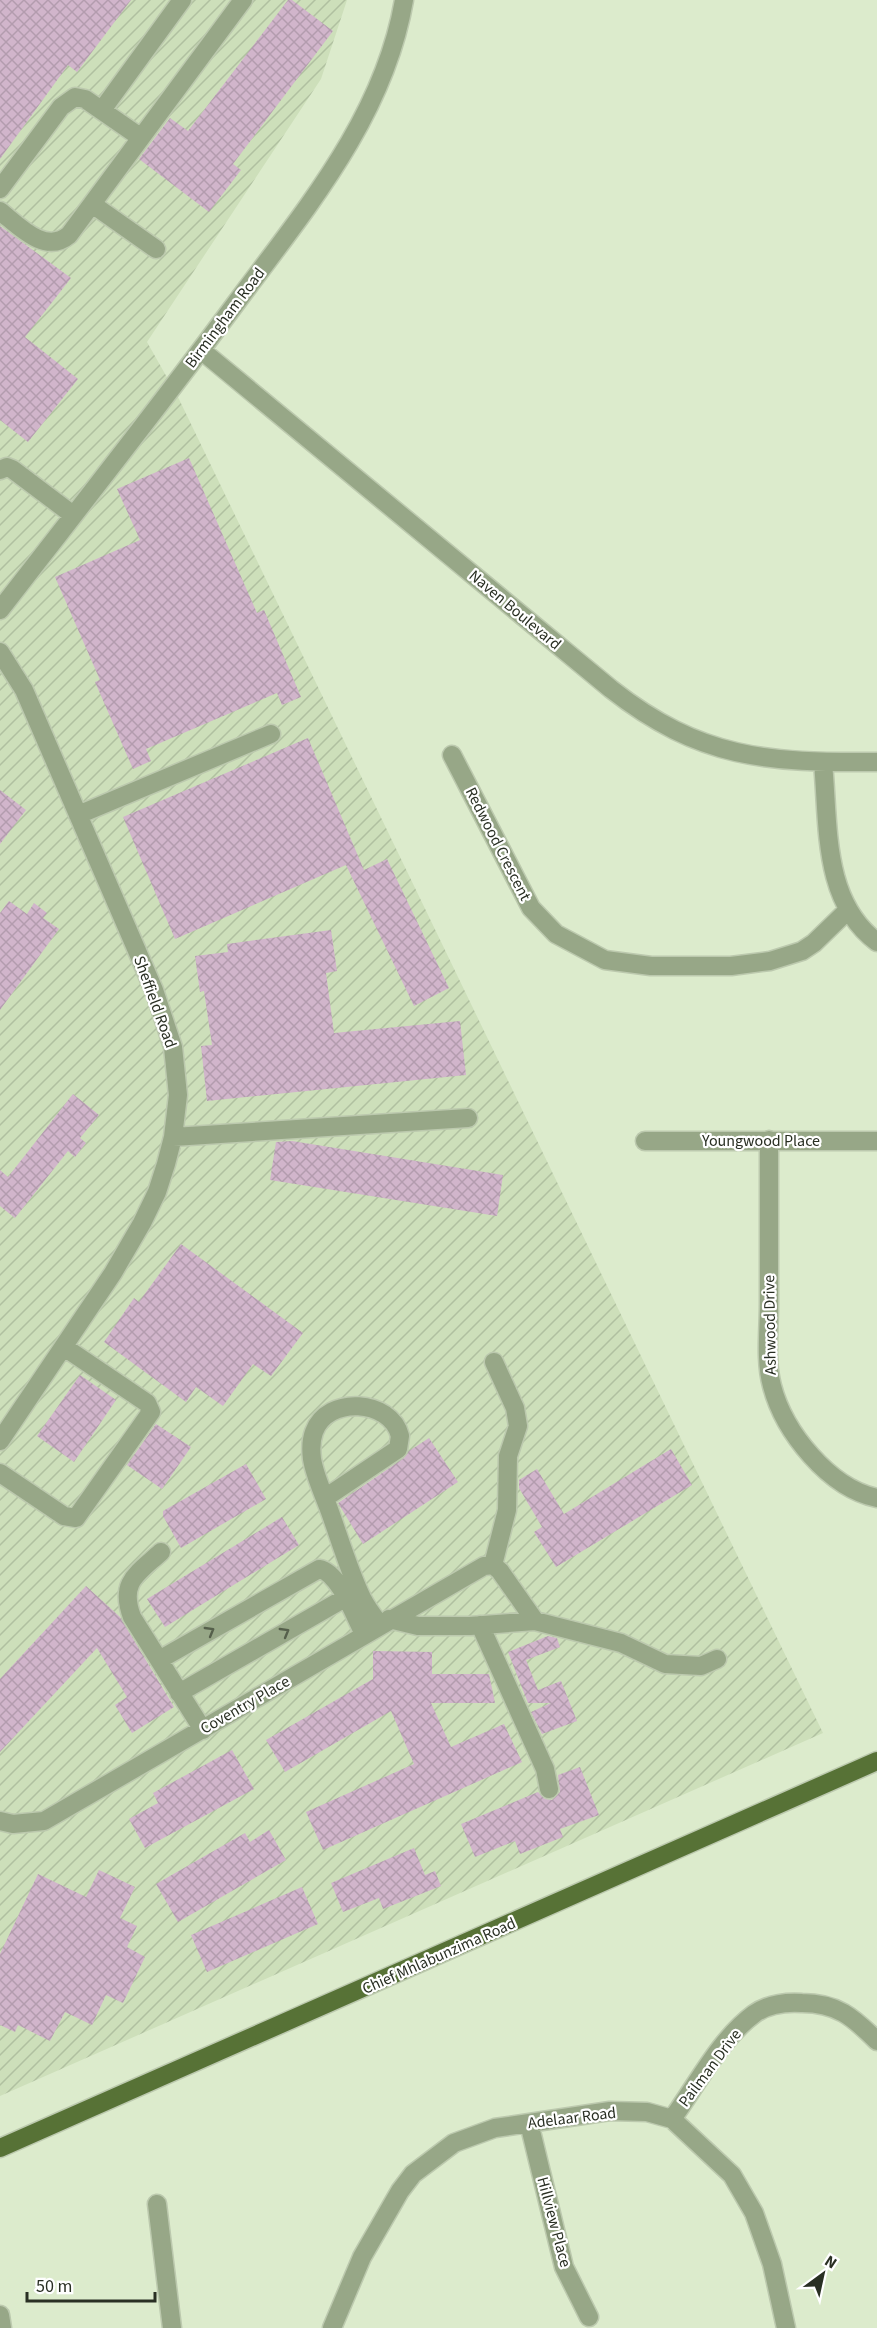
<svg xmlns="http://www.w3.org/2000/svg" width="877" height="2328" font-family="'Source Sans 3',sans-serif">
<style>
.industrial{fill:url(#industrial-furrows)}
.building{fill:url(#building-cross-hatch)}
.lines{fill:none;stroke-linecap:round;stroke-linejoin:round}
.minor-casing{stroke:#bcc9ae;stroke-width:21}
.major-casing{stroke:#bcc9ae;stroke-width:21}
.minor{stroke:#97a787;stroke-width:18}
.major{stroke:#577236;stroke-width:18}
.oneway{stroke:#555f4b}
.labels{text-anchor:middle;dominant-baseline:central;stroke-width:4.5;stroke-linejoin:round;paint-order:stroke}
.street-label{font-size:16px;fill:#292f23;stroke:#fff}
</style>
<defs>
<pattern id="industrial-furrows" width="10" height="10" patternUnits="userSpaceOnUse" patternTransform="scale(1.5)"><rect width="10" height="10" fill="#cddfba"/><path d="M-1 1l2-2M0 10L10 0M9 11l2-2" fill="none" stroke="#b0c0a0"/></pattern>
<pattern id="building-cross-hatch" width="8" height="8" patternUnits="userSpaceOnUse" patternTransform="scale(1.5)"><rect width="8" height="8" fill="#d1b5cb"/><path d="M0 0l8 8M0 8l8-8" fill="none" stroke="#b39cae"/></pattern>
</defs>
<rect width="100%" height="100%" fill="#dcebcc"/>
<!-- industrial -->
<path class="industrial" d="M0,0H347L321,79L147,342L177,395L823,1733L0,2096Z"/>
<!-- building -->
<path class="building" d="M0,0H131L77,72L68,65L0,159Z
M288,0H292L333,31L233,164L241,170L209,212L139,159L170,118L188,131Z
M0,226L71,278L25,337L78,379L28,442L0,420Z
M189,458L257,613L264,610L301,697L282,705L277,693L146,749L151,761L133,769L95,682L100,680L55,577L140,540L117,489Z
M308,738L364,870L387,859L449,988L414,1006L346,865L175,939L123,817Z
M0,790L26,810L0,844Z
M9,901L27,914L34,903L47,913L43,918L59,929L0,1010V913Z
M331,930L337,971L326,973L334,1033L460,1021L466,1075L207,1101L201,1046L212,1045L204,991L200,992L195,956L228,952L227,944Z
M73,1094L99,1115L80,1138L86,1143L75,1157L68,1151L15,1218L0,1206V1170L8,1177Z
M292,1141L503,1175L497,1216L270,1180L276,1142Z
M181,1244L303,1333L271,1376L253,1364L223,1406L196,1387L186,1402L104,1342L134,1298L139,1302Z
M80,1375L116,1400L74,1462L37,1436Z
M156,1424L191,1447L162,1489L127,1465Z
M429,1438L458,1482L363,1544L338,1503L404,1458L409,1451Z
M671,1449L692,1485L556,1567L534,1532L542,1527L519,1488V1480L537,1469L564,1514Z
M246,1464L266,1499L181,1548L163,1516V1511Z
M282,1517L299,1545L165,1627L147,1599Z
M86,1586L120,1617L174,1707L132,1733L115,1705L127,1697L97,1648L0,1752V1679Z
M548,1636L557,1638L560,1647L526,1660L538,1690L561,1681L577,1721L542,1734L531,1712L551,1703H528L508,1652Z
M373,1651L432,1652V1674H489L495,1703H431L451,1747L504,1724L522,1762L323,1850L306,1812L414,1764L391,1711L285,1772L266,1740L373,1679Z
M232,1750L254,1789L145,1848L129,1819L158,1803L153,1793Z
M580,1767L599,1815L560,1829L563,1837L520,1854L515,1841L475,1857L461,1824L538,1792L545,1799L552,1800L560,1792L558,1775Z
M269,1830L286,1860L178,1922L156,1884L245,1833L250,1842Z
M414,1848L425,1875L435,1871L441,1886L383,1909L379,1898L343,1912L331,1883Z
M99,1870L135,1887L120,1918L137,1926L127,1947L145,1957L123,2003L106,1995L92,2025L65,2012L50,2041L18,2025L15,2032L0,2025V1954L38,1874L86,1897Z
M302,1887L318,1924L207,1972L191,1935Z"/>
<g class="lines">
<!-- minor casing -->
<g class="minor-casing">
<path id="minor" d="M102,110L182,0
M0,189L61,107L75,97L85,99L140,137
M92,204L156,249
M0,211C19,226 45,255 69,235L243,0
M201,350L611,689C700,759 768,763 877,762
M0,470L7,467L12,469L73,515
M0,610C79,508 159,407 236,303C304,211 384,118 404,0
M0,652L24,690L154,990L173,1047L178,1095L173,1137L166,1164L157,1192L142,1223L113,1273L0,1441
M452,755L531,908L556,934L605,960L651,966H731L770,961L802,951L814,943L847,911
M823,763C829,825 822,901 877,942
M78,815L271,734
M173,1137L468,1118
M769,1140C769,1195 769,1250 769,1304C769,1331 765,1360 772,1386C784,1432 829,1488 877,1498
M645,1141H877
M0,1473L64,1516L76,1518L151,1412L147,1403L64,1347
M325,1498L398,1449L400,1436C391,1399 327,1395 314,1432C311,1440 311,1451 312,1459C315,1477 324,1495 330,1512C340,1540 349,1571 362,1598C367,1608 374,1617 380,1625
M161,1552C137,1574 119,1582 132,1617L203,1730
M493,1565L507,1510L508,1456L518,1426L515,1408L494,1362
M389,1619L418,1626H470L535,1621L621,1643L665,1664L701,1666L717,1659
M480,1625L545,1769L549,1789
M159,1660L319,1569C339,1572 355,1617 364,1634
M179,1693L345,1598
M0,1821L13,1824L44,1821L484,1566L493,1565L500,1571L535,1621
M672,2119C697,2085 719,2040 754,2014C768,2004 786,2002 802,2003C837,2003 853,2017 877,2041
M529,2123L564,2267L589,2317
M157,2204L172,2328
M0,2315L2,2328
M332,2328L362,2257L400,2191L413,2174L454,2143L495,2128L610,2111L647,2112L672,2119L732,2175L754,2213L772,2264L786,2328"/>
</g>
<!-- major casing -->
<g class="major-casing">
<path id="major" d="M0,2148L877,1761"/>
</g>
<!-- minor -->
<use href="#minor" class="minor"/>
<!-- major -->
<use href="#major" class="major"/>
</g>
<!-- one-way arrows -->
<defs><path id="oneway-chevron" d="M-2-3.5L2.5 0L-2 3.5" fill="none" stroke-width="1.6" stroke-linecap="round" stroke-linejoin="round" transform="scale(1.5)"/></defs>
<g class="oneway">
<use href="#oneway-chevron" transform="translate(210 1631) rotate(-30)"/>
<use href="#oneway-chevron" transform="translate(285 1632) rotate(-30)"/>
</g>
<g class="labels">
<!-- street labels -->
<g class="street-label">
<text transform="translate(225 318) rotate(-53)">Birmingham Road</text>
<text transform="translate(515 610) rotate(40)">Naven Boulevard</text>
<text transform="translate(498 844) rotate(63)">Redwood Crescent</text>
<text transform="translate(155 1002) rotate(70)">Sheffield Road</text>
<text x="761" y="1141">Youngwood Place</text>
<text transform="translate(770 1325) rotate(-91)">Ashwood Drive</text>
<text transform="translate(245 1705) rotate(-30)">Coventry Place</text>
<text transform="translate(439 1956) rotate(-24)">Chief Mhlabunzima Road</text>
<text transform="translate(710 2068) rotate(-53)">Pailman Drive</text>
<text transform="translate(572 2118) rotate(-7)">Adelaar Road</text>
<text transform="translate(554 2222) rotate(75)">Hillview Place</text>
</g>
</g>
<!-- north arrow -->
<g transform="translate(823 2274) rotate(33)" stroke="#ffffff" stroke-width="4.5" paint-order="stroke">
<path d="M0-4.5L10 22L0 15L-10 22Z" fill="#292f23"/>
<text y="-9" font-size="16" font-weight="bold" text-anchor="middle" fill="#292f23">N</text>
</g>
<!-- scale -->
<path d="M27 2292v9h128v-9" fill="none" stroke="#292f23" stroke-width="3"/>
<text x="36" y="2292" font-size="18" fill="#292f23" stroke="#ffffff" stroke-width="4.5" paint-order="stroke">50 m</text>
</svg>
